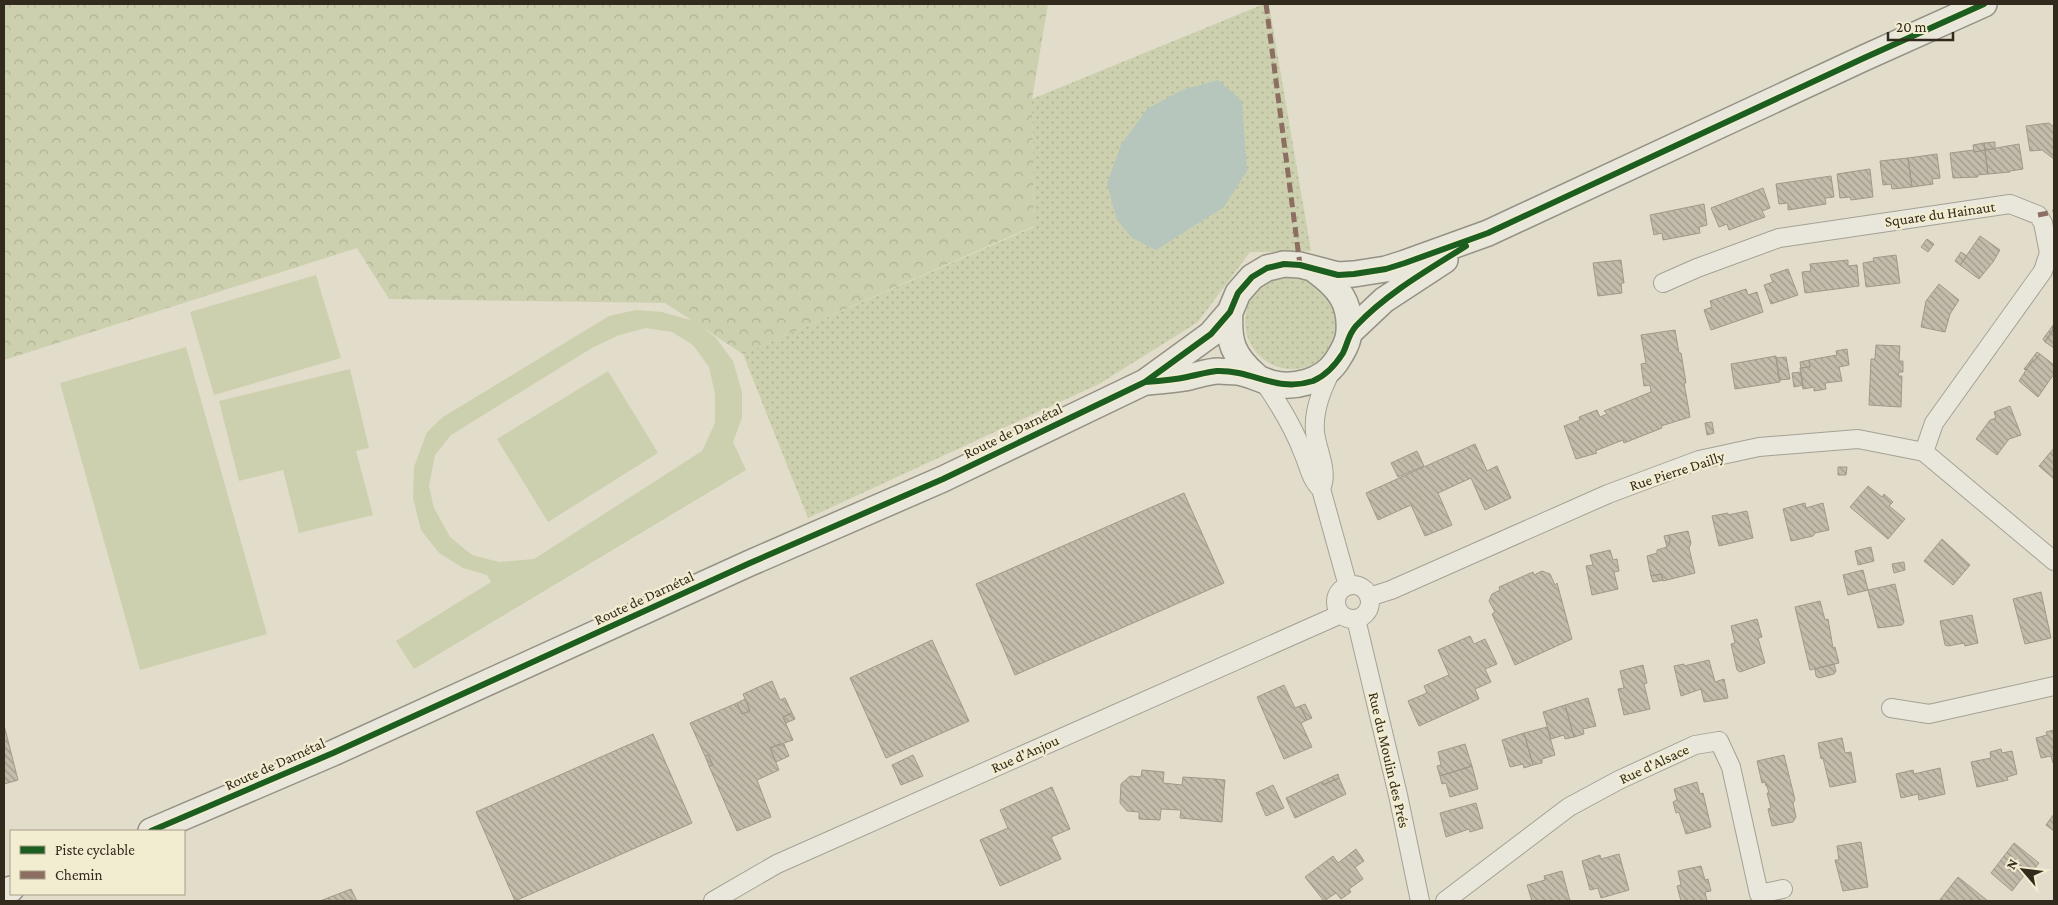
<svg xmlns="http://www.w3.org/2000/svg" width="2058" height="905" font-family="'Crimson Pro',serif">
<style>
.grass{fill:url(#grass-dots)}
.forest{fill:url(#forest-crowns)}
.park{fill:#ccd0ae;fill-rule:evenodd}
.water{fill:#b6c6bd}
.building{fill:url(#building-back-hatch);stroke:#a0998a}
.lines{fill:none;stroke-linecap:round;stroke-linejoin:round}
.minor-casing{stroke:#a5a194;stroke-width:20}
.secondary-casing{stroke:#959184;stroke-width:28}
.minor{stroke:#e9e7dc;stroke-width:18}
.secondary{stroke:#e9e7dc;stroke-width:25}
.quiet{stroke:#8d6e63;stroke-width:5;stroke-dasharray:10 5;stroke-linecap:butt}
.cycleway-casing{stroke:#f2ecd0;stroke-width:9}
.cycleway{stroke:#1b5e20;stroke-width:6}
.labels{text-anchor:middle;dominant-baseline:central;stroke-width:4.5;stroke-linejoin:round;paint-order:stroke}
.street-label{font-size:15px;fill:#322a1d;stroke:#f2ecd0}
</style>
<defs>
<pattern id="grass-dots" width="8" height="8" patternUnits="userSpaceOnUse" patternTransform="scale(1.25)"><rect width="8" height="8" fill="#ccd0ae"/><path d="M2 2h.1M6 6h.1" fill="none" stroke="#b0b395" stroke-width="1.8" stroke-linecap="round"/></pattern>
<pattern id="forest-crowns" width="20" height="18" patternUnits="userSpaceOnUse" patternTransform="scale(1.25)"><rect width="20" height="18" fill="#ccd0ae"/><path d="M2 6a3 3 0 1 1 6 0M12 15a3 3 0 1 1 6 0" fill="none" stroke="#b0b395"/></pattern>
<pattern id="building-back-hatch" width="6" height="6" patternUnits="userSpaceOnUse" patternTransform="scale(1.25)"><rect width="6" height="6" fill="#c4bcab"/><path d="M-1 5l2 2M0 0l6 6M5-1l2 2" fill="none" stroke="#a0998b"/></pattern>
</defs>
<rect width="100%" height="100%" fill="#e1ddca"/>
<!-- grass -->
<path class="grass" d="M1264,4H1269L1311,251L1250,252L1198,322L1099,384L808,518L743,354L1034,227L1032,99Z
M1245 322a47 47 0 1 1 94 0a47 47 0 1 1-94 0Z"/>
<!-- forest -->
<path class="forest" d="M4,4H1048L1032,99L1034,226L743,354L665,303L389,299L357,248L4,360Z"/>
<!-- park -->
<path class="park" d="M316,275L341,358L214,395L190,312Z
M636,310L662,312L694,321L716,338L733,361L742,392V418L733,442L746,470L414,669L396,641L491,582L487,575L463,568L439,553L421,530L413,498L414,467L427,432L443,417L609,316ZM646,328L672,332L693,345L709,367L715,394V423L702,451L534,559L499,562L472,555L450,537L434,508L429,486L435,455L451,435L592,348L619,335Z
M186,347L267,634L140,670L60,383Z
M350,369L369,448L356,451L373,515L299,533L283,470L239,481L219,401Z
M608,371L658,453L548,522L497,439Z"/>
<!-- water -->
<path class="water" d="M1218,80L1242,101L1247,171L1224,207L1156,250L1132,238L1117,220L1107,184L1121,145L1147,109L1182,90Z"/>
<!-- building -->
<path class="building" d="M2049,123L2054,127V159L2042,150L2030,151L2026,126Z
M1995,142V149L1985,150L1984,143Z
M1984,143L1985,150L1974,152L1973,145Z
M2019,144L2023,169L2010,171V172L1988,174L1985,150Z
M1974,150V152L1985,150L1988,174L1977,175L1978,177L1953,178L1950,153Z
M1937,154L1940,178L1932,179L1933,184L1912,187L1908,158Z
M1908,158L1912,187L1892,189L1891,184L1883,185L1880,161Z
M1870,169L1873,197L1851,200L1850,197L1840,198L1837,174Z
M1831,176L1834,197L1825,198L1826,204L1788,210V203L1779,204L1776,184Z
M1763,188L1770,208L1762,211L1765,217L1729,230L1727,224L1719,227L1711,208Z
M1704,204L1707,225L1699,227L1700,233L1663,240L1662,233L1654,235L1650,215Z
M1980,236L2000,250L1993,262L1979,279L1960,265Z
M1927,239L1934,244L1928,252L1921,247Z
M1961,252L1967,256L1960,265L1955,261Z
M1896,255L1900,283L1866,287L1863,263L1874,261L1873,258Z
M1621,260L1624,283H1621L1622,293L1598,296L1593,263Z
M1848,260V266L1857,265L1859,286L1805,293L1802,272L1811,271L1810,264Z
M1788,269L1798,295L1771,304L1764,285L1773,282L1770,275Z
M1939,284L1959,300L1950,314L1945,332L1921,327L1926,301Z
M1746,289L1748,295L1757,292L1763,312L1711,330L1704,310L1712,307L1710,301Z
M2054,324L2052,333L2045,342L2043,339Z
M2054,327V348L2045,342Z
M1675,330L1679,353H1681L1686,383H1684L1690,417L1661,426L1662,428L1624,443L1623,440L1595,451L1597,453L1576,459L1564,426L1580,420L1579,417L1597,410L1600,417L1607,414L1604,411L1651,392L1650,385L1644,386L1641,364L1646,363L1641,335Z
M1876,345L1900,346L1899,361H1903V372H1899L1898,376H1902L1901,407L1869,405L1871,359H1875Z
M1847,349L1849,365L1839,367L1842,381L1825,383L1826,389L1814,391V387L1803,389L1800,368L1810,367L1809,360L1837,355L1836,351Z
M2037,352L2040,354L2025,370L2024,369Z
M2040,354L2054,365V374L2038,397L2019,381L2032,361L2034,362Z
M1776,356L1780,382L1735,389L1731,364Z
M1786,357L1790,379L1779,380L1776,358Z
M1809,360L1810,367L1801,368L1800,362Z
M1801,372L1803,385L1794,387L1792,373Z
M2010,406L2021,435L2009,439L1997,455L1976,439L1990,420L1996,418L1994,412Z
M1712,422L1714,433L1707,435L1705,423Z
M1475,444L1487,471L1497,466L1511,498L1485,510L1471,478L1438,493L1452,525L1425,536L1411,505L1378,520L1366,493Z
M2054,448V479L2039,466Z
M1417,451L1424,466L1398,477L1391,463Z
M1838,467H1847L1846,475H1838Z
M1868,486L1882,497L1884,494L1893,502L1889,506L1905,519L1888,539L1850,507Z
M1184,493L1224,583L1015,675L976,584Z
M1805,503L1806,508L1823,503L1829,530L1815,533L1813,536L1791,541L1783,509Z
M1747,511L1753,538L1719,546L1712,516L1728,513V515Z
M1688,531L1691,543L1689,548L1695,573L1663,581L1661,574L1651,576L1647,556L1657,553V550L1667,547L1670,542L1669,535Z
M1669,535L1670,542L1667,547L1664,536Z
M1942,539L1970,565L1953,585L1924,561Z
M1871,547L1874,561L1858,565L1855,551Z
M1610,550L1613,560L1617,559L1619,571L1614,572L1618,589L1592,595L1586,566L1593,565L1590,555Z
M1904,562L1905,570L1894,573L1892,564Z
M1863,570L1868,590L1848,595L1843,575Z
M1542,571L1550,574L1555,585L1557,583L1572,639L1515,665L1492,614L1495,612L1489,601L1492,594L1500,590L1499,587L1533,572L1534,575Z
M1661,574L1663,580L1653,582L1651,576Z
M1895,584L1904,622L1902,625L1878,628L1868,590Z
M2041,592L2051,638L2025,644L2013,599Z
M1820,601L1825,620L1828,619L1833,648L1835,647L1839,663L1810,670L1795,607Z
M1972,615L1978,643L1965,646L1964,643L1948,646L1945,645L1940,621Z
M1757,619L1762,637L1758,638L1765,663L1740,672L1737,670L1731,644L1735,643L1731,626Z
M1470,636L1474,644L1485,639L1497,664L1485,669L1491,682L1475,689L1479,699L1419,726L1408,701L1427,693L1424,686L1449,675L1438,650Z
M932,640L969,721L886,758L850,678Z
M1709,660L1715,682L1724,679L1728,698L1704,702L1701,689L1681,696L1674,666L1684,664V666Z
M1834,664L1836,671L1834,674L1819,678L1816,676L1815,669Z
M1643,665L1647,683L1644,684L1650,709L1624,715L1618,689L1624,688L1620,671Z
M772,681L780,700L785,698L792,713L783,717L793,740L770,748L779,770L757,780L771,817L737,831L709,766L713,765L708,755L705,756L690,723L737,703L742,714L750,711L743,694Z
M1284,685L1295,708L1300,706L1307,720L1301,723L1312,747L1284,759L1257,697Z
M1588,698L1596,726L1583,729L1584,734L1574,737L1565,705Z
M745,699L750,711L742,714L737,703Z
M1305,704L1312,718L1307,720L1300,706Z
M1565,705L1574,737L1565,739L1564,735L1551,739L1543,712Z
M792,713L795,719L786,723L783,717Z
M4,725L18,780L4,784Z
M1547,727L1555,755L1542,759V763L1533,765L1524,733Z
M2054,730V763H2053L2051,756L2041,758L2036,738L2047,735L2046,732Z
M1524,733L1533,765L1524,768L1523,764L1510,767L1502,740Z
M653,734L692,823L515,901L476,812Z
M1842,738L1845,753L1851,752L1856,782L1830,787L1823,758L1821,759L1818,743Z
M779,744L780,746L784,744L789,756L776,762L770,748Z
M1465,744L1472,766L1440,776L1437,766L1441,765L1438,752Z
M2001,749L2002,753L2012,751L2017,774L2007,777L2008,780L1977,787L1971,762L1991,758L1990,752Z
M708,755L713,765L709,766L705,756Z
M913,755L923,776L901,785L892,765Z
M1784,755L1795,800L1793,803L1796,817L1793,822L1772,826L1768,809L1771,808L1767,793H1769L1767,786H1766L1765,782L1762,783L1757,761Z
M1472,766L1478,789L1450,797L1446,783L1442,784L1440,776Z
M1940,768L1945,794L1919,800L1918,794L1901,798L1896,774L1913,770L1914,774Z
M1142,770L1164,772L1163,783L1182,785L1183,777L1215,779L1224,790L1222,822L1180,818L1181,810L1161,809L1160,820L1139,819V812L1127,811L1120,803L1121,784L1130,776L1141,777Z
M1338,774L1339,778L1323,785L1321,782Z
M1339,778L1346,794L1295,818L1286,798L1321,782L1323,785Z
M1215,779L1225,780L1224,790Z
M1697,782L1700,794L1703,793L1711,827L1686,834L1679,812L1676,813L1673,802L1677,800L1674,789Z
M1273,785L1284,808L1266,816L1256,793Z
M1052,787L1070,829L1051,837L1061,859L1000,886L980,840L1008,828L1000,810Z
M1476,803L1483,828L1470,832L1469,829L1446,837L1440,813Z
M2054,814V831L2046,825Z
M1861,842L1868,887L1843,891L1835,860H1839L1837,846Z
M2014,843L2039,863L2029,875L2026,873L2012,891L1991,873Z
M1356,849L1364,861L1355,867L1363,879L1349,889L1351,892L1341,899L1336,893L1324,901L1305,877L1333,856L1338,863Z
M1619,854L1629,890L1601,898L1598,888L1590,890L1582,861L1600,855L1601,859Z
M1701,866L1705,880L1708,879L1711,891L1705,892L1707,901H1681L1677,886L1681,885L1678,871Z
M1562,871L1570,901H1532L1527,885L1545,880L1544,876Z
M1958,877L1988,901H1939Z
M351,889L357,901H320Z"/>
<g class="lines">
<!-- minor casing -->
<g class="minor-casing">
<path id="minor" d="M1663,283L1697,268L1779,238L2010,204L2038,215L2043,223L2049,253L2043,271L1934,423L1924,452
M1262,379C1278,402 1294,428 1304,455C1309,467 1311,480 1321,489L1348,586
M1321,489C1329,471 1317,451 1315,432C1313,409 1323,387 1333,367
M1336 602a17 17 0 1 1 34 0a17 17 0 1 1-34 0Z
M1369,597L1391,590L1608,494L1699,460L1759,447L1858,439L1924,452L2054,561
M1356,619L1398,795L1420,901
M1891,708L1929,714L2054,686
M713,901L777,864L1341,614
M1445,901L1569,807L1619,780L1695,745L1719,741L1731,767L1759,894L1783,889"/>
</g>
<!-- secondary casing -->
<g class="secondary-casing">
<path id="secondary" d="M1230,312C1228,342 1233,356 1256,376
M1349,333L1384,300L1445,260
M1147,382C1159,381 1172,380 1185,378C1196,376 1207,371 1219,371C1226,372 1235,371 1242,373C1252,375 1261,380 1271,383C1293,389 1322,382 1336,362C1342,353 1349,342 1349,331C1351,302 1338,287 1316,271
M151,831L333,753L750,563L943,479L1145,382L1211,334L1230,312L1238,293L1252,277L1267,268L1284,264L1300,265L1338,275L1354,274L1386,269L1405,263L1488,233L1864,58L1984,4
M4,892L11,889"/>
</g>
<!-- minor -->
<use href="#minor" class="minor"/>
<!-- secondary -->
<use href="#secondary" class="secondary"/>
<!-- quiet -->
<path class="quiet" d="M1266,4L1300,265
M2038,215L2054,212"/>
<!-- cycleway casing -->
<g class="cycleway-casing">
<path id="cycleway" d="M1145,382C1159,381 1173,380 1187,377C1197,375 1207,372 1217,371C1254,370 1276,393 1313,381C1325,376 1336,364 1343,353C1348,343 1348,335 1356,326C1387,293 1428,270 1466,246
M151,831L333,753L750,563L943,479L1145,382L1211,334L1230,312L1238,293L1252,277L1267,268L1284,264L1300,265L1338,275L1354,274L1386,269L1405,263L1488,233L1864,58L1984,4"/>
</g>
<!-- cycleway -->
<use href="#cycleway" class="cycleway"/>
</g>
<g class="labels">
<!-- street labels -->
<g class="street-label">
<text transform="translate(1940 214) rotate(-8)">Square du Hainaut</text>
<text transform="translate(1013 431) rotate(-26)">Route de Darnétal</text>
<text transform="translate(1677 471) rotate(-18)">Rue Pierre Dailly</text>
<text transform="translate(644 598) rotate(-25)">Route de Darnétal</text>
<text transform="translate(1025 754) rotate(-24)">Rue d'Anjou</text>
<text transform="translate(1389 760) rotate(77)">Rue du Moulin des Prés</text>
<text transform="translate(275 764) rotate(-24)">Route de Darnétal</text>
<text transform="translate(1654 764) rotate(-25)">Rue d'Alsace</text>
</g>
</g>
<!-- border -->
<rect width="2058" height="905" fill="none" stroke="#322a1d" stroke-width="10"/>
<!-- legend -->
<rect x="10" y="830" width="175" height="65" fill="#f2ecd0" stroke="#a59e88"/>
<rect x="20" y="846" width="25" height="8" fill="#1b5e20" stroke="#a59e88"/>
<text x="55" y="855" font-size="15" fill="#322a1d">Piste cyclable</text>
<rect x="20" y="871" width="25" height="8" fill="#8d6e63" stroke="#a59e88"/>
<text x="55" y="880" font-size="15" fill="#322a1d">Chemin</text>
<!-- north arrow -->
<g transform="translate(2023 870) rotate(298)" stroke="#f2ecd0" stroke-width="4" paint-order="stroke">
<path d="M0-4L9 19L0 12L-9 19Z" fill="#322a1d"/>
<text y="-8" font-size="14" font-weight="bold" text-anchor="middle" fill="#322a1d">N</text>
</g>
<!-- scale -->
<path d="M1888 32v8h65v-8" fill="none" stroke="#322a1d" stroke-width="2.5"/>
<text x="1896" y="32" font-size="15" fill="#322a1d" stroke="#f2ecd0" stroke-width="4" paint-order="stroke">20 m</text>
</svg>
